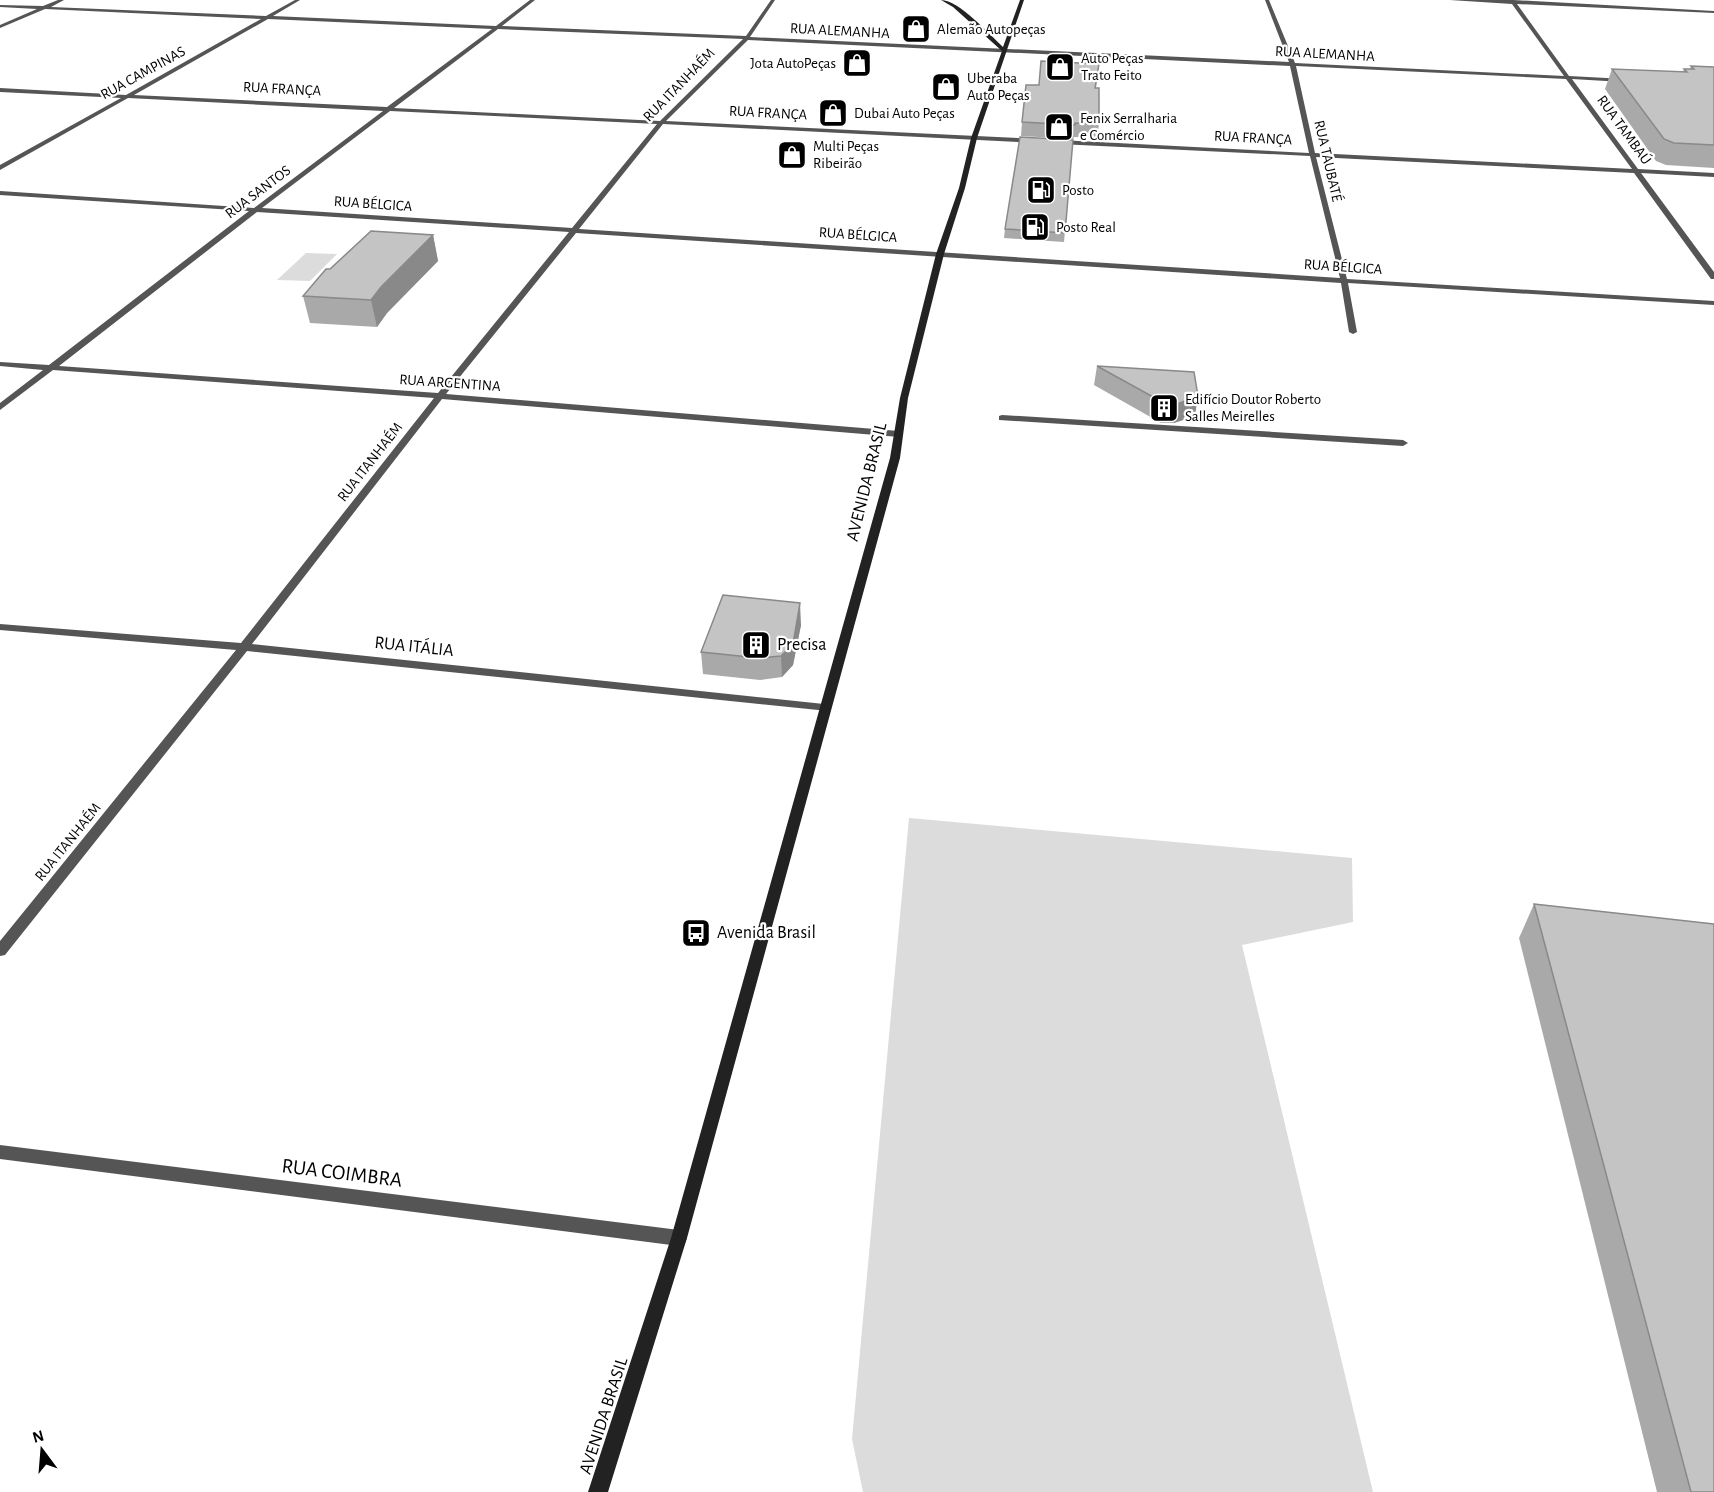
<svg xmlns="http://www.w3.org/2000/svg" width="1714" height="1492" font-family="'Alegreya Sans',sans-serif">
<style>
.green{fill:#dcdcdc}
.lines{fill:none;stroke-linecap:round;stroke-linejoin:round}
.lane{fill:#555;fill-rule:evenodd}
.street{fill:#555;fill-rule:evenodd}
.secondary{fill:#222;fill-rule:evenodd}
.wall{fill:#a9a9a9}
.shaded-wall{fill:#898989}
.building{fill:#c4c4c4;stroke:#898989;stroke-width:1.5}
.labels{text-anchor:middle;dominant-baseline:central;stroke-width:4.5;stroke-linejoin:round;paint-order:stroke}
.far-poi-label{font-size:15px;fill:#000;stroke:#fff;text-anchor:start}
.far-street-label{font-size:15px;fill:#000;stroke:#fff}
.street-label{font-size:18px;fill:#000;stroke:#fff}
.poi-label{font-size:18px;fill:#000;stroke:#fff;text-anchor:start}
.near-street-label{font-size:21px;fill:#000;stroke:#fff}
</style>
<rect width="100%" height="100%" fill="#fff"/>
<!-- green -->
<path class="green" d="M306,253L337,254L310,281L277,280Z
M909,818L1352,858L1353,922L1242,945L1373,1492H863L852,1439Z"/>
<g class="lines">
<!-- lane -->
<path class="lane" d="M1002,415L1403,440L1408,443L1403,446L999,420V416Z"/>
<!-- street -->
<path class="street" d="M58,0H64L51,7L266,16L295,0H300L273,16L496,26L530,0H535L502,26L746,36L771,0H775L750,37L1289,62L1265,0H1269L1295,63L1564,76L1512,4L1450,0H1513L1714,11V13L1517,4L1569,76L1625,79L1623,82L1572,79L1638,169L1714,173V177L1641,173L1714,272V279H1711L1634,173L1316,157L1347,279L1714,301V305L1348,283L1357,332L1353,334L1349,332L1341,283L576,233L446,394L899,431L903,434L899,437L442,399L252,644L824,704L830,708L828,711L247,651L5,955L0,956V941L236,650L0,630V624L241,643L434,398L53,370L0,410V403L43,370L0,366V362L49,365L249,211L0,195V191L254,208L383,111L128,98L0,170V165L121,98L0,92V88L126,95L261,19L45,9L0,28V25L37,9L0,7V5L43,6ZM268,19L492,29L387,107L134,95ZM498,29L743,39L660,121L394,108ZM748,40L1290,66L1309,153L1059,140L1056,142L1059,144L1310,156L1340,278L579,229L663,124L1036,143L1039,141L1036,139L666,121ZM1296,66L1566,79L1632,169L1315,153ZM390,111L657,124L572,228L262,208ZM257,212L569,232L438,393L59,366Z
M0,1145L679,1230L685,1233L687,1238L685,1243L679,1246L0,1159Z"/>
<!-- secondary -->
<path class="secondary" d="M941,0C959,0 989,34 1003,47L1020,0H1024L977,138L965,188L944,254L908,398L900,458L687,1238L608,1492H588L671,1238L890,458L900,398L936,254L959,188L971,138L1002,51L953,7Z"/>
</g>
<!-- wall -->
<path class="wall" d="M1099,64L1096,88L1099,124L1097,138L1074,137L1073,139L1021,136L1022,122L1039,85Z
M1691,66L1714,67V168L1666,165L1656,161L1605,89L1612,69L1683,72L1684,69H1690Z
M1073,140L1064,242L1004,238L1005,229Z
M433,235L438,261L387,313L377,327L310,323L303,296L330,269Z
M1097,366L1194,372L1195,416L1174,423H1161L1094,385Z
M801,625L793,665L782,677L760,680L703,674L701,652Z
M1534,904L1714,1492H1657L1519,938Z"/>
<!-- shaded-wall -->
<path class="shaded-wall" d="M433,235L438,261L387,313L377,327L371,300L381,287Z
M1198,396L1195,416L1174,423L1177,404Z
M800,603L801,625L793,665L782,677L781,656Z"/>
<!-- building -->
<path class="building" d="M1041,61L1099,64L1095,88H1099V124L1075,123V125L1022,122L1026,85H1039Z
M1691,66L1714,67V145L1674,143L1664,139L1612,69L1687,72L1684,69H1694Z
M1020,137L1073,140L1065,233L1005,229Z
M371,231L433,235L381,287L371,300L303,296L326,269H330Z
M1097,366L1194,372L1198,396L1177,404L1164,403Z
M723,595L800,603L793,644L781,656L759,658L701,652Z
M1534,904L1714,924V1492H1691Z"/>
<!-- icons -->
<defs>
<g id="shop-square" transform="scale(1.5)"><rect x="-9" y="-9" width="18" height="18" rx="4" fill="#000" stroke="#fff"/><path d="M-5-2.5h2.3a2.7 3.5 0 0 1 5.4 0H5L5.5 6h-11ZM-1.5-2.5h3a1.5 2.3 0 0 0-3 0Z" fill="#fff"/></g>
<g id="fuel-square" transform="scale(1.5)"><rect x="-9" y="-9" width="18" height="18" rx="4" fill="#000" stroke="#fff"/><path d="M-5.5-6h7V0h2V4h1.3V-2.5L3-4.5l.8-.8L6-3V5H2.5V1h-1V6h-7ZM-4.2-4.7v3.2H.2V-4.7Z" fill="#fff"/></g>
<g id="building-square" transform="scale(1.5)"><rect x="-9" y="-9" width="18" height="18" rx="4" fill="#000" stroke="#fff"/><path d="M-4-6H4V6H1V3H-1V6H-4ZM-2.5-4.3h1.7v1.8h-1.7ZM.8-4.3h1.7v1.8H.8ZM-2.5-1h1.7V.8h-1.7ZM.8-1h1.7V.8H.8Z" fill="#fff"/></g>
<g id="bus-square" transform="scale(1.5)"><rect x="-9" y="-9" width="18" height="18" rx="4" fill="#000" stroke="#fff"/><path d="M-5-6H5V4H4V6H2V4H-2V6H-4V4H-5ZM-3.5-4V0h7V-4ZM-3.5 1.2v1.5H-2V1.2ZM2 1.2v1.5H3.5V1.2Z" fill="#fff"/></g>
</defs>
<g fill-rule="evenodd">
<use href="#shop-square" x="916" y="29"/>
<use href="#shop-square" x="857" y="63"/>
<use href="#shop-square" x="1060" y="67"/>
<use href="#shop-square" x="946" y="87"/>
<use href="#shop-square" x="833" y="113"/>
<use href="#shop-square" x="1059" y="127"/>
<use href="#shop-square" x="792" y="155"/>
<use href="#fuel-square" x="1041" y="190"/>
<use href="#fuel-square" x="1035" y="227"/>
<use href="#building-square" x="1164" y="408"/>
<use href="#building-square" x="756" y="645"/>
<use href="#bus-square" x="696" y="933"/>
</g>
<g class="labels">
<!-- far-poi labels -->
<g class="far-poi-label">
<text x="937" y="29">Alemão Autopeças</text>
<text x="1081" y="58">Auto Peças<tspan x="1081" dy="17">Trato Feito</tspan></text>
<text x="836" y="63" text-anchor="end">Jota AutoPeças</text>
<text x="967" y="78">Uberaba<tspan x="967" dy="17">Auto Peças</tspan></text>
<text x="854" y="113">Dubai Auto Peças</text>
<text x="1080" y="118">Fenix Serralharia<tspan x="1080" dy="17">e Comércio</tspan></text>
<text x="813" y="146">Multi Peças<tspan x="813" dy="17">Ribeirão</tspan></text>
<text x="1062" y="190">Posto</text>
<text x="1056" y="227">Posto Real</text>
<text x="1185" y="399">Edifício Doutor Roberto<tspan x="1185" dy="17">Salles Meirelles</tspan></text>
</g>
<!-- far-street labels -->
<g class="far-street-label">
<text transform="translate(840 31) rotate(3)">RUA ALEMANHA</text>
<text transform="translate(1325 54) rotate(3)">RUA ALEMANHA</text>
<text transform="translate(143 73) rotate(-29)">RUA CAMPINAS</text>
<text transform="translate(679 85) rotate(-46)">RUA ITANHAÉM</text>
<text transform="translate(282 89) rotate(3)">RUA FRANÇA</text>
<text transform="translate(768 113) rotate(3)">RUA FRANÇA</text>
<text transform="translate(1624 130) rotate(54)">RUA TAMBAÚ</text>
<text transform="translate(1253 138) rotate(3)">RUA FRANÇA</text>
<text transform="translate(1328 161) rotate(77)">RUA TAUBATÉ</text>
<text transform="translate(258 192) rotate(-37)">RUA SANTOS</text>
<text transform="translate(373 204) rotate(4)">RUA BÉLGICA</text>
<text transform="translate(858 235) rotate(4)">RUA BÉLGICA</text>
<text transform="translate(1343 267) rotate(4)">RUA BÉLGICA</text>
<text transform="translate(450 383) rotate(4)">RUA ARGENTINA</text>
<text transform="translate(370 462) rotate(-52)">RUA ITANHAÉM</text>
<text transform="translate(68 842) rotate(-51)">RUA ITANHAÉM</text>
</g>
<!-- street labels -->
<g class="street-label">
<text transform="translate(867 482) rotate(-76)">AVENIDA BRASIL</text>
<text transform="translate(414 647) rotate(6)">RUA ITÁLIA</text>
<text transform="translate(604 1416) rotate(-72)">AVENIDA BRASIL</text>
</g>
<!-- poi labels -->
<g class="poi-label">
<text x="777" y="645">Precisa</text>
<text x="717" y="933">Avenida Brasil</text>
</g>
<!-- near-street labels -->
<g class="near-street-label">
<text transform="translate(342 1173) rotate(7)">RUA COIMBRA</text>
</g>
</g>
<!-- north arrow -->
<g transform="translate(42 1450) rotate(344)" stroke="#ffffff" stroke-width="4.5" paint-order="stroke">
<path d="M0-4.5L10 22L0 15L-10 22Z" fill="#000000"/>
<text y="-9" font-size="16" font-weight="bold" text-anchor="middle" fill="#000000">N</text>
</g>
</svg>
